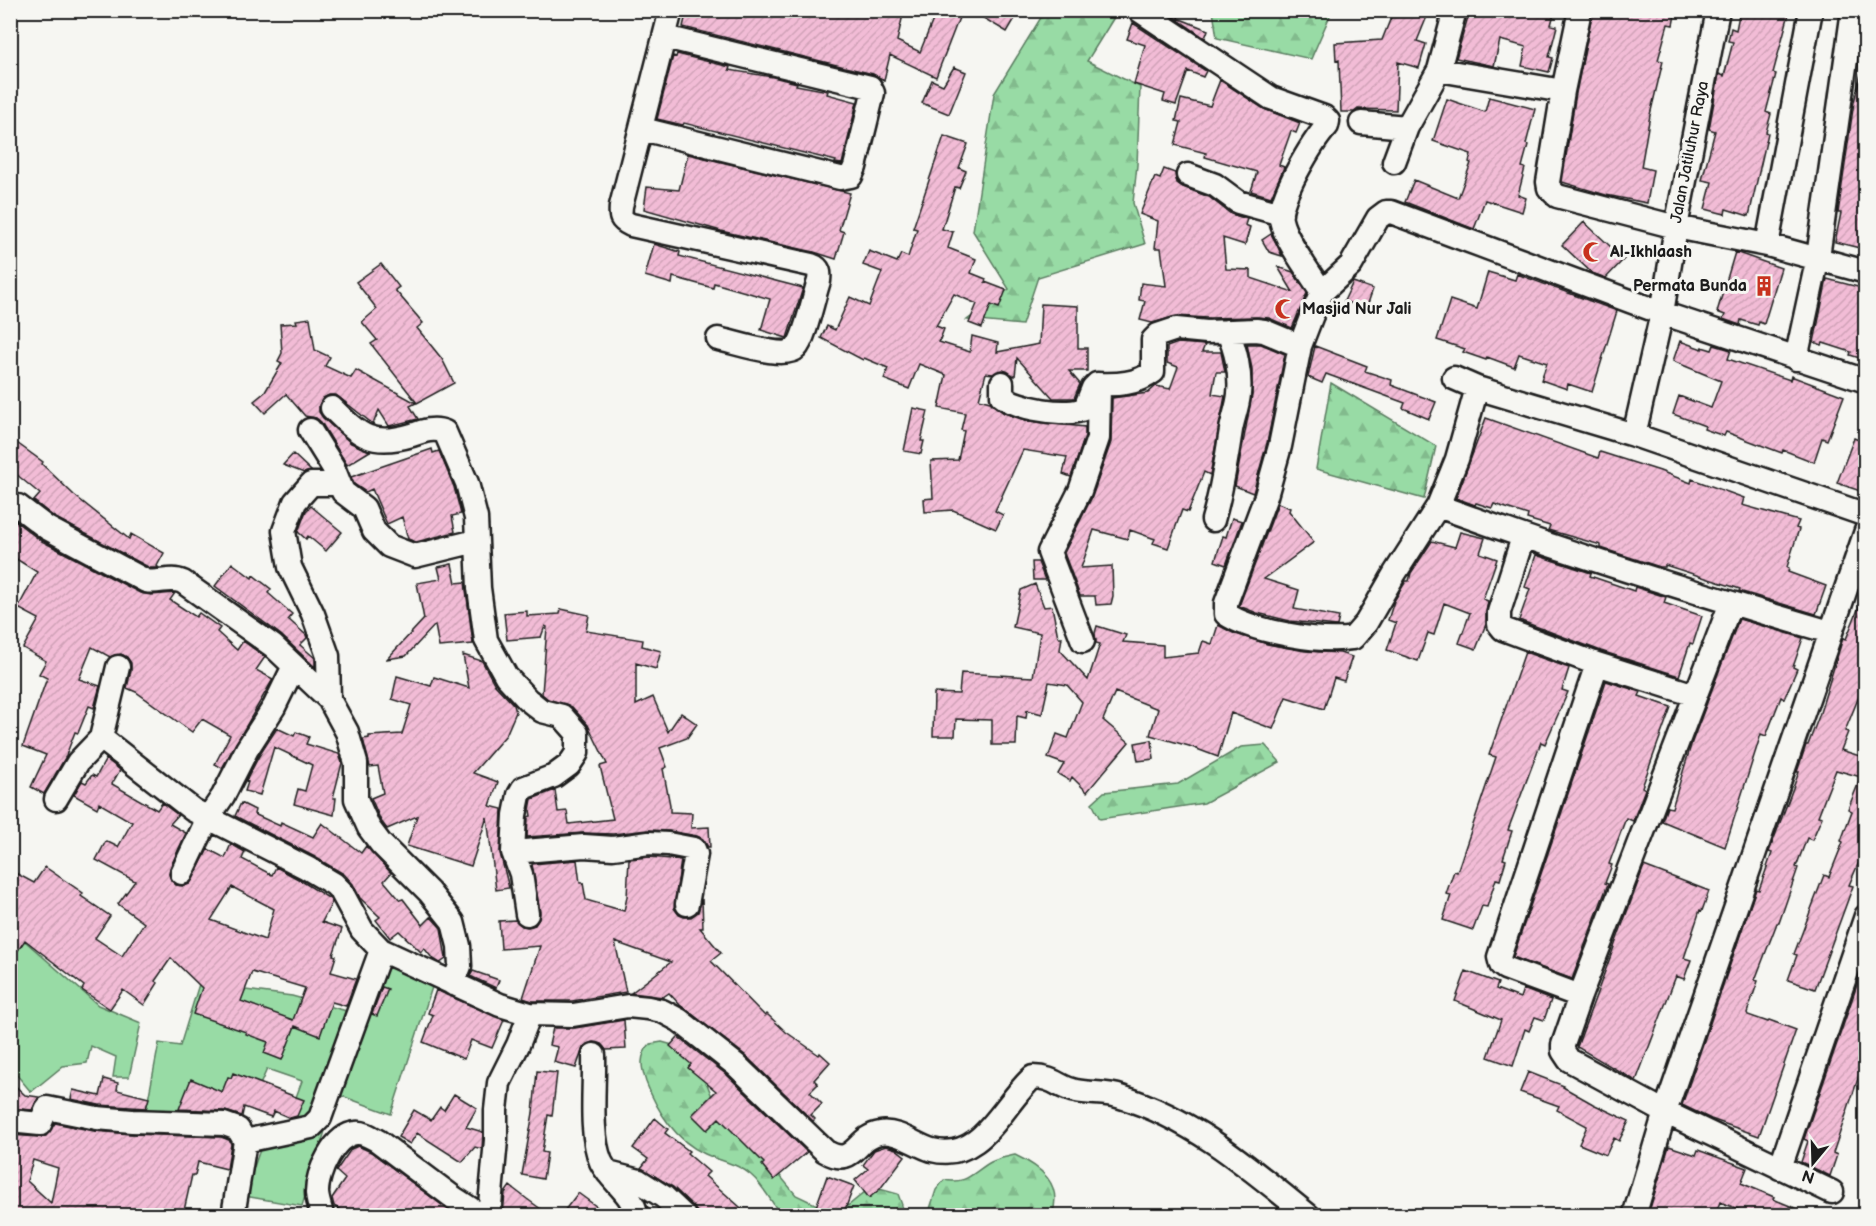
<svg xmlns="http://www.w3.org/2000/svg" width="1876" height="1226" font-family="'Balsamiq Sans',sans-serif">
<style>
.grass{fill:#98dba5;stroke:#5a7c60;stroke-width:1.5}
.forest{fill:url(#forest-firs);stroke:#5a7c60;stroke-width:1.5}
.building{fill:url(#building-hatch);stroke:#1c1c1c;stroke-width:1.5;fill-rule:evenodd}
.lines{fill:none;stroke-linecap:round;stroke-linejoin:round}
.minor-casing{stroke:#1c1c1c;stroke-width:27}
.minor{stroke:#f6f6f2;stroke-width:22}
.labels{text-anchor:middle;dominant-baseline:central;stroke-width:6;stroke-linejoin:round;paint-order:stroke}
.street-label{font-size:16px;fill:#1c1c1c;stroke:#f6f6f2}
.poi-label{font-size:16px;font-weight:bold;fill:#1c1c1c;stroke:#f6f6f2;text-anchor:start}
</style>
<defs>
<pattern id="forest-firs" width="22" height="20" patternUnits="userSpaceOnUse" patternTransform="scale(1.5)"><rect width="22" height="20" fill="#98dba5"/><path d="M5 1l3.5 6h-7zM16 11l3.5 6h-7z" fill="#82bb8d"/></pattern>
<pattern id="building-hatch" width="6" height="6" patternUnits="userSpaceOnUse" patternTransform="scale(1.5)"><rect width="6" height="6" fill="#f2bcd6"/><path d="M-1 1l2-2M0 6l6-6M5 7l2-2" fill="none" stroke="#cfa1b7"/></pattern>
</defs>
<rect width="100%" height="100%" fill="#f6f6f2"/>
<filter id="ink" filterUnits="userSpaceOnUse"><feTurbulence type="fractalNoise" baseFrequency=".0167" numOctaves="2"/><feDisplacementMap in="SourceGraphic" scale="12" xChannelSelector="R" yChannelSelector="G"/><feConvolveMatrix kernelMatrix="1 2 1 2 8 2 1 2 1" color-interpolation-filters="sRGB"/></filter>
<g filter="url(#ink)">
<!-- grass -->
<path class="grass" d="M11,936L26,942L98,1005L141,1023L129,1077H113L116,1057L91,1046L87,1063L63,1066L31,1092L11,1068L10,1044L16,1038L11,1033Z
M385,966L434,981L391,1114L339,1095L329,1118L302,1206L244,1196L265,1135L285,1127L302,1081L267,1069L252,1103L145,1116L159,1043L180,1046L199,984L292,996L365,1016Z"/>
<!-- forest -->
<path class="forest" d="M1045,11H1118L1087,61L1140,87L1137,165L1133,203L1145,244L1038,277L1022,325L967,320L1009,289L973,231L994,94Z
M1213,11V10L1332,11L1311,59L1217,38Z
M1336,11H1378L1377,17Z
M1331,383L1436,446L1424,499L1316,469Z
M1265,745L1280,762L1204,803L1100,819L1092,803L1104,792L1178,784L1241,747Z
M662,1042L676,1046L694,1060L707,1084L721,1119L766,1159L796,1195L817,1205L838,1209L849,1205L865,1192L876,1188L898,1194L902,1205L901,1215H781C771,1202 764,1186 751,1175C739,1164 720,1161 705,1154C676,1141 657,1111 646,1082C641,1067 639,1056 650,1044Z
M1015,1155C1041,1167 1063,1184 1052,1215H928L936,1190L944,1180C967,1185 973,1172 991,1162C998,1158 1007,1157 1015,1155Z"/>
<!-- building -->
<path class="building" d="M687,10H904L897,41L920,52L937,10H962L936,77L890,55L884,80L873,74L683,27Z
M970,10H1020L1007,32Z
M1164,10H1182L1178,18L1208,30L1205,38Z
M1394,10H1419L1428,14L1417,41L1426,44L1419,68L1398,62L1396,110L1358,109L1354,112H1341L1339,60L1336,61L1335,43L1382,40Z
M1470,10H1555L1551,25L1557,26L1549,57L1553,58L1549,72L1522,66L1526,47L1500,40L1494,66L1456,58Z
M1593,10H1676L1673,25L1668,24L1658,60L1663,61L1650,115L1641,167L1653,170L1647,203L1606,195L1562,182L1576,93Z
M1740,10H1790L1773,73L1776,74L1766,112L1771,114L1766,132L1768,133L1749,216L1726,209L1725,214L1705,209L1712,182L1702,180L1715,131L1709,129L1719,74L1724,76L1733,42L1728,41L1731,28L1736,30Z
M1133,23L1206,71L1203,77L1188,71L1176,105L1163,101L1165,94L1134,84L1145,45L1127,39Z
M677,54L730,67L729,70L773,77L797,83L796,85L828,91L827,94L857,102L842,164L835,163L836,161L684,123L683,125L657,119L673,56L676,57Z
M954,67L966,72L949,114L922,103L932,80L943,85Z
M1861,74L1866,75L1865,225L1860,248L1835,242L1841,213H1838L1854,102Z
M1220,80L1264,109L1300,123L1296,133L1291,131L1279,165L1284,167L1271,197L1251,191L1257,172L1205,157L1206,153L1175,145L1181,122L1176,121L1181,99L1210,106Z
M1489,97L1535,109L1526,144L1528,145L1522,167L1525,168L1518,195L1526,198L1522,212L1485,200L1474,229L1405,202L1414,180L1458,198L1471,163L1469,162L1471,154L1433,141L1447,99L1485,112Z
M944,136L968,144L959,168L966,171L959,188L955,187L942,229L953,232L948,248L976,259L971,273L986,279L985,282L1006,290L999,308L991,305L982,328L969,323L977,304L954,294L936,326L944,329L939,342L970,352L972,336L998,343L997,352L1039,344L1041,304L1078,306V348H1087V371H1069L1080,384L1074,398H1053L1017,358L1015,376L1003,370L993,374L986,373L979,399L990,402L1004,413L1027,421L1085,427V436L1071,477L1063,474L1067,457L1023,450L995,511L1003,515L996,529L953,510L925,512L924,499L933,498L931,461L958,460L964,431L961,430L965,413L939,408L946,375L919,364L909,389L884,379L888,368L864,358L863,360L821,338L827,326L835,330L850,297L869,306L882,272L863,265L869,251L897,262L901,254L908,257L917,229L913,228Z
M688,154L850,193L839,230L844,232L836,259L814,252L721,231L644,209L647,187L679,190Z
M1164,169L1175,173L1177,183L1183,187L1209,197L1231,214L1247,219L1245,225L1250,227L1245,245L1223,238L1226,269L1251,270V278L1293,292L1278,267L1293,272L1307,293L1292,328L1269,318L1257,317L1207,318L1177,316L1152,323L1140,320L1145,301L1139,300L1141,283L1166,286L1161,248H1155L1158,221L1140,214L1155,177L1160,179Z
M1584,222L1624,259L1606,278L1592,273L1562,245Z
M1271,234L1276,243L1282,256L1269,252L1262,240Z
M654,244L680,252L679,256L803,288L787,338L761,330L770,299L714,283L713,288L673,277L672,284L645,276Z
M1735,252L1781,268L1764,324L1759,322L1758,325L1741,320L1740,325L1723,319L1725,315L1717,312Z
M381,264L399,287L395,290L423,323L417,328L442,359L454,383L417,403L371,344L377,340L362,322L377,309L356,282Z
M1488,272L1515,280L1517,274L1617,311L1592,392L1568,384L1567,389L1541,380L1547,363L1519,354L1514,367L1487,357L1486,360L1463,352L1465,349L1437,340L1450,300L1477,309Z
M1827,279L1866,289V360L1850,355L1851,352L1823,343L1822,345L1814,342Z
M1353,282L1373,289L1366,309L1344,301Z
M310,318L315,350L330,357L325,366L351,378L356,370L416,403L410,406L418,419L389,426L379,410L373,424L336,395H329L323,398L319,405V412L323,418L351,443L370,451L347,465L321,422L316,418L305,416L286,394L265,413L254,401L265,392L282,363L278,361L282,353L280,324L297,323L296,320Z
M1680,341L1702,349V347L1712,350L1714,345L1731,350L1728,359L1790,380L1791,376L1844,396L1831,430L1827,440L1822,438L1814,462L1783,450L1782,453L1726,432L1724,436L1704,429L1705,426L1673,414L1679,396L1711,408L1721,381L1673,361Z
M1178,343L1205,345L1202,352H1221L1225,372H1216L1212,394L1225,396L1210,475L1204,472L1188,512L1182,510L1168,548L1153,543L1155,539L1130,530L1128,539L1094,530L1081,568L1112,566L1113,596L1111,604L1096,605L1095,596H1080L1064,553L1092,497L1111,442L1112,398L1148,393L1156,386L1170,389L1178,367L1167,363V347Z
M1247,344H1261L1285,354L1267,443L1253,493L1235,486L1252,395V369Z
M1315,346L1367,366L1365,371L1392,380L1391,385L1436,402L1429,419L1403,408L1405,403L1326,374L1322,383L1308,377Z
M913,408L928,411L921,441H924L921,454L904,451Z
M1486,418L1598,458L1600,452L1660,471L1691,483L1692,479L1744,498L1742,505L1799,521L1796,528L1799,529L1787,567L1789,568L1788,572L1826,586L1816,614L1739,591L1740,589L1665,565V567H1660L1601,548V545L1548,530L1550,526L1527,519L1528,515L1494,504L1492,508L1476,503L1475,505L1456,498Z
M10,438L43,462L42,464L74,495L129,539L131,534L164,553L157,566L159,568H150L54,517L34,501L40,494L10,469Z
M1854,438L1866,443V493L1837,483Z
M432,449L433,453L439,451L454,487L461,514L452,516L455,532L416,542L408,539L402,517L387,524L372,489L366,492L354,484L351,477Z
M293,454L311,471L304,473L283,465Z
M1278,503L1290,508L1289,511L1314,542L1264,579L1299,590L1294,609L1339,617L1337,626L1290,621L1257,613L1239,606Z
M311,506L342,532L326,551L308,536L306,539L298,532L306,511Z
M10,517L40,540L140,593L151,595L175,593L170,600L196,617L199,613L220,628L217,632L237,650L243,641L265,657L256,670L273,679L222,768L215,764L230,735L202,719L192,732L136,692L127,688L131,670V663L127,657L121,654L110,657L92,647L79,679L100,686L94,708L89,706L78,733L75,732L65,758L44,794L31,787L46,755L23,746L47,678L39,674L46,661L23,648L39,619L18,608L37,572L10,555Z
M1232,518L1242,521L1226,565L1215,561L1223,536L1226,537Z
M1460,532L1485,538L1480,553L1497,559L1483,599L1488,601L1486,612V624L1476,649L1459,643L1470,613L1444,603L1434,635L1428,633L1418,661L1387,650L1396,623L1388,620L1394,601L1406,581H1409L1411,573L1432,541L1455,547Z
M1536,555L1591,573L1590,576L1634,591L1635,587L1666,597L1664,603L1702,616L1693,644L1690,643L1679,676L1601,651L1519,620L1530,589L1525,587Z
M1032,562H1038L1045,580H1033Z
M232,563L252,578L253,575L271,589L268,593L292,614L288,619L306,635L307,638L300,645L315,658V667L281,635L215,586Z
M452,564L456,583L465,582L473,644L439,647L435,625L406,656L387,659L424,619L417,583L441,579L438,567Z
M1035,584L1044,607L1052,606L1058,637H1062L1060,650L1088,680L1100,644L1096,643L1095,633L1097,626L1126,635L1123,642L1163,645V657L1199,653L1203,641L1212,644L1218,625L1233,633L1267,644L1305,651L1340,653L1352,657L1344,681L1334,678L1324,709L1286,697L1273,729L1231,713L1218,757L1189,746L1150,735L1158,709L1115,692L1103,720L1129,742L1087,792L1072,777L1070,781L1058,774L1064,764L1048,758L1057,734L1068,738L1082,702L1067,685L1049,682L1042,714L1027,710L1026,718L1017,716L1016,745H992V720L956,719L955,736H933L934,693L959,694L961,673L1033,677L1040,633L1013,627L1021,590Z
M1865,592L1866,679L1845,731L1848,732L1841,750L1866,758V846L1849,885L1853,886L1815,989L1788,980L1797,955L1794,954L1824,875L1829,877L1843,842L1841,841L1852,811L1848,809L1861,777L1836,770L1818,816L1822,817L1812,840L1807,838L1796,867L1798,868L1779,923H1777L1755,980L1758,981L1747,1013L1748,1015L1768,1022L1769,1020L1796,1030L1759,1136L1711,1119L1682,1105L1756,889L1759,890L1772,853L1769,852L1799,772H1797L1806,745H1808L1819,716L1843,638L1846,639Z
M561,609L589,615L586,631L643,640L642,646L661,651L656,669L636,663V705L653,697L668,732L681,713L697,724L687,738L660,748L667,767L663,769L670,805V812L692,813L691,828L709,827L710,847H708L703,839L697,836L669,831L647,830L613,834L583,833L527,837L528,817L531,816L530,810L532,799L555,790L558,812L567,811L569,824L613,819L600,766L607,764L588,725L572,707L548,699L542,694L547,627L545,626L541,637L507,640L504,613L527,611V616L560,614Z
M1739,619L1803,638L1793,667L1797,669L1784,699L1781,697L1766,736L1761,734L1725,847L1662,821L1667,807L1672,808L1692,742Z
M1525,652L1569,668L1562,690L1568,692L1545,744L1541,742L1508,830L1512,831L1503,859L1506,860L1500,880L1496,879L1487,907L1482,906L1473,930L1443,920L1451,895L1446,894L1454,871L1457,872L1496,757L1489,755Z
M463,655L482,661L495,685L514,705L516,712L506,735L473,773L498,782L490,806L502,809L500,853L509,888L496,890L487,817L471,866L407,846L417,816L387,829L381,821L371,798L383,793L378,766L370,767L363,739L369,738V736L402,734L411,705L392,699L397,676L431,686L434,677L469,688Z
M1606,681L1641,692L1639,696L1671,707L1642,787L1645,789L1633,821L1626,818L1609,864L1612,865L1605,883L1608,884L1572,979L1513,957Z
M277,728L294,736L296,732L309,737L306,744L339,754L342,763L333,798H336L334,815L294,804L298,789L305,791L312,765L274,747L260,795L245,791L248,782L246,781L259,756Z
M1152,740L1154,759L1138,761L1135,743Z
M106,759L120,770L112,784L157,810L162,803L178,815L170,824L186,833L170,868L169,874L171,880L176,885L184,886L190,884L208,849L225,858L231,844L245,852L242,859L272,875L276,867L300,880L330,899L332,902L322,922L342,929L333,955L336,956L331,972L356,979L346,1006L332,1002L320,1036L295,1026L282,1060L264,1053L268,1042L246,1034V1032L193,1014L202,988L171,958L155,981L158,983L144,1005L123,990L110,1009L82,990L84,986L25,940L10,962V870L34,883L45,867L83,893L81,896L110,916L95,938L122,956L144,923L118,904L135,881L96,860L106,841L118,847L132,822L99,803L97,808L74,795L82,781L86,783L92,775L96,777ZM232,887L274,909L265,940L211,920ZM252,972L305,988L293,1020L241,1001Z
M241,803L255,810L254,814L280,826L281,822L313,837L322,823L361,853L366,846L391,873L384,881L400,900L403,899L423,925L431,917L441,928L446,959L440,963L432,958L424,948L421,952L399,931L390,938L376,920L380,917L360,898L353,884L344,874L313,856L235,816Z
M650,857L681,860L674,908L679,915L684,917H691L698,912L702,899L703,928H700L721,953L711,961L765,1016L767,1014L786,1032L819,1055L820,1053L830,1062L814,1080L818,1084L810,1092L822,1104L811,1115L815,1119L813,1121L745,1055L680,1005L669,993L663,997L631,993L671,962L615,942L626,992L572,1001H532L523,998L540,946L501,949L499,921L515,920L522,926L528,927L535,925L539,919L540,912L532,864L577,860L580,883H583L586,900L624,911L627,897L629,859Z
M1644,866L1709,891L1702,911L1700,910L1684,958L1691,960L1684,979L1676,976L1636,1081L1577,1047Z
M1866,959V1055L1833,1153L1837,1155L1830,1176L1801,1162L1808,1141L1804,1139Z
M473,971L499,980L496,988L470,976Z
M1466,971L1498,983L1496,989L1520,998L1523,989L1551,1000L1544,1020L1535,1017L1529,1031L1525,1029L1513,1066L1488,1057L1501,1020L1455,1001Z
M382,987L388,989L377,1016L372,1014Z
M436,990L504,1020L492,1048L471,1040L464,1059L423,1042L433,1015L428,1013Z
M624,1020L626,1049L606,1050L601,1044L593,1042L587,1044L583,1048L576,1068L554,1062L558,1047L549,1045L553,1028H575Z
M678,1037L727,1075L807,1152L774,1180L762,1165L764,1163L719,1118L707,1130L692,1115L716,1091L688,1068L691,1064L670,1046Z
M537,1071L557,1073L552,1116L548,1115L542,1152L547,1153L543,1179L522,1175L533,1113Z
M1528,1072L1564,1086L1563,1087L1593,1104L1629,1121L1619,1141L1614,1138L1606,1155L1579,1144L1587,1126L1557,1110L1559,1106L1520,1092Z
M233,1073L304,1100L297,1116L290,1118L274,1111L271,1117L244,1107L242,1116L225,1111L179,1109L191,1079L222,1092L228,1077L231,1078Z
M104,1079L118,1083L117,1090L149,1098L146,1108L99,1105L71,1099L73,1090L100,1096Z
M10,1081L25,1095L39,1097L32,1110L10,1108Z
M454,1094L477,1108L466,1127L483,1132L482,1149L475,1147L462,1162L417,1133L410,1144L398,1137L414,1110L431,1120L440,1107L444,1110Z
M655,1118L668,1129L665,1133L689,1151L687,1153L709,1172L705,1176L749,1215H699L693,1206L673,1187L641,1168L648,1159L633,1148Z
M55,1123L94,1131L131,1134L221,1137L229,1140L231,1144L227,1169L198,1162L195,1175H192L183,1215H10V1135L39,1137L46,1136ZM33,1160L58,1168L51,1203L27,1181Z
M358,1146L371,1152L455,1215H348L334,1206L332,1198L345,1179L336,1171L351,1149Z
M886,1146L896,1149L905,1156L880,1189L869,1198L855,1180L868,1169L863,1165L874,1150Z
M1669,1146L1696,1155L1698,1150L1747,1168L1741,1183L1774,1197L1773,1199L1812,1215H1753L1720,1202L1715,1215H1648Z
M827,1176L854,1186L843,1215L816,1207Z
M510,1186L527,1199L549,1215H503L505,1193Z
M578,1193L608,1215H561Z"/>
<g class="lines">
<!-- minor casing -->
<g class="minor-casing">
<path id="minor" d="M671,10L621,206C620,217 620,220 631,225L811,265C820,268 820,273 819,281C814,295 805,339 796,348C785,360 734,342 718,339
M1139,10L1271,98L1324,117L1328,121L1327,126C1313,141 1277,200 1281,220C1285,240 1310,273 1322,292
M1580,10L1563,91L1548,182L1549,188L1557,196L1676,227L1767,245L1866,272
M1439,70L1563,91
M1361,123L1407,127
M642,129L840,178L851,176L855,167L873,93L870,87L665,37
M1394,162L1407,127L1439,70L1455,10
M1188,175L1215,185L1238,202L1281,214
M1767,245L1811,10
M1796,359L1818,257L1853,10
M1454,378L1477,388L1634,435L1866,515
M1002,383V396C1016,408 1070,418 1085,408L1093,388L1097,384C1117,385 1137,384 1153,372V340L1158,335L1176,329L1207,332L1256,330L1264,331L1300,346
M1477,388L1457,459L1438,506L1395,573L1366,623L1353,638C1321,643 1253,632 1226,614V603L1266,496L1280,446L1300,346L1312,315L1322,292L1351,265L1378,218L1386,212H1391L1662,313L1866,381
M332,408C360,436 372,447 412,435C423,431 434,427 445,432L467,483L476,518L479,588L486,640L506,676L527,699L542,711L562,716L577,733V753L569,765L554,776L523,788L519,795L515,815L513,852L521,874L527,914
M310,430L333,467L343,492L364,508L374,531L389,546L415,556L476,541
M1634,435L1662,313L1676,227L1718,10
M18,506L47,528L146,581C159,584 170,576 183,582L273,646L329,699L347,732L356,763V799L369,828L381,844L429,892L453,922L459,946L460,966L453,984
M1438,506C1567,553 1698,594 1830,632
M1213,520C1222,490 1226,461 1231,430C1233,418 1238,406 1239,394C1241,374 1236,349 1227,331
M1523,537L1499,612V624L1503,629L1597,664L1695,695
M1731,603L1580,996L1563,1045V1051L1569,1060L1665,1112L1832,1192
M1083,641L1049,552L1080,491L1098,438L1099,386
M329,699L328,656L313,614L290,567L284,531L295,502L311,484H338
M101,738L193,810L307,868L334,884L341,891L362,930L381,950L500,1005L530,1014L573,1015L628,1006L648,1008L662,1011L679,1020L736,1065L825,1151C855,1169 855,1137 880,1133C898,1130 915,1145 932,1150C982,1163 1002,1104 1033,1077C1054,1077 1059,1088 1076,1091C1091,1094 1107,1092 1121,1097C1194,1119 1251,1169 1309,1216
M56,799L78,762L101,738L118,667
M513,852L584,846L613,848L649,843L668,844L694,849L696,854L687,904
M182,873L208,818L223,796L247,749L274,707L294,666
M1580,996L1505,968L1501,965L1499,957L1597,664
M594,1055C595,1086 589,1134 601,1162C611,1182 632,1192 637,1216
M10,1121L40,1124L47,1108L97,1118L132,1121L224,1124L238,1129L245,1141
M1780,1168L1866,916
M608,1173L639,1181L664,1197L684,1216
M233,1216L245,1141L311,1127L320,1118L381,950
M322,1216C321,1208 317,1200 317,1192C317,1173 334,1135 356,1133C364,1132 371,1137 378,1141L454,1198L482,1216
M489,1216L496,1140V1110L499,1083L518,1045L530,1014
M1634,1216L1665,1112L1866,531"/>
</g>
<!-- minor -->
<use href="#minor" class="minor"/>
</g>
</g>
<!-- icons -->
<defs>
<g id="mosque-bare" transform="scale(1.62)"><path d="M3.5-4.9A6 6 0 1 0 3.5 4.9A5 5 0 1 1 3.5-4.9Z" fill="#c8321e" stroke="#f6f6f2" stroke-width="2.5" paint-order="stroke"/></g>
<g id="building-bare" transform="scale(1.62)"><path d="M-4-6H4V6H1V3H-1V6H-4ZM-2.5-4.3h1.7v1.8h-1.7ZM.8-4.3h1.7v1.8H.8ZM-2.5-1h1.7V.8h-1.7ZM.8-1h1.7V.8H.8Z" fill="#c8321e" stroke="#f6f6f2" stroke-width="2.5" paint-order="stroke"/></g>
</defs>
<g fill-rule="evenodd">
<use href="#mosque-bare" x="1593" y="252"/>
<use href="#building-bare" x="1764" y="286"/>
<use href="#mosque-bare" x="1285" y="309"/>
</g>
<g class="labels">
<!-- street labels -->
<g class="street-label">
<text transform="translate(1690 152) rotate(-79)">Jalan Jatiluhur Raya</text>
</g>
<!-- poi labels -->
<g class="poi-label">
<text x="1610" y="252">Al-Ikhlaash</text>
<text x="1747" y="286" text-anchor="end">Permata Bunda</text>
<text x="1302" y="309">Masjid Nur Jali</text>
</g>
</g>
<!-- margin -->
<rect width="1876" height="1226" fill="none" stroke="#f6f6f2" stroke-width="36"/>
<rect x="18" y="18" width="1840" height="1190" fill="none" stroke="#1c1c1c" stroke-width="2" filter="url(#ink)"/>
<!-- north arrow -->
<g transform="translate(1813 1163) rotate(199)" stroke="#f6f6f2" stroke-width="4.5" paint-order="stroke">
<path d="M0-4.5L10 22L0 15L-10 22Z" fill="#1c1c1c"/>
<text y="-9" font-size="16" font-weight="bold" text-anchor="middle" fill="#1c1c1c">N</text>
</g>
</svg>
